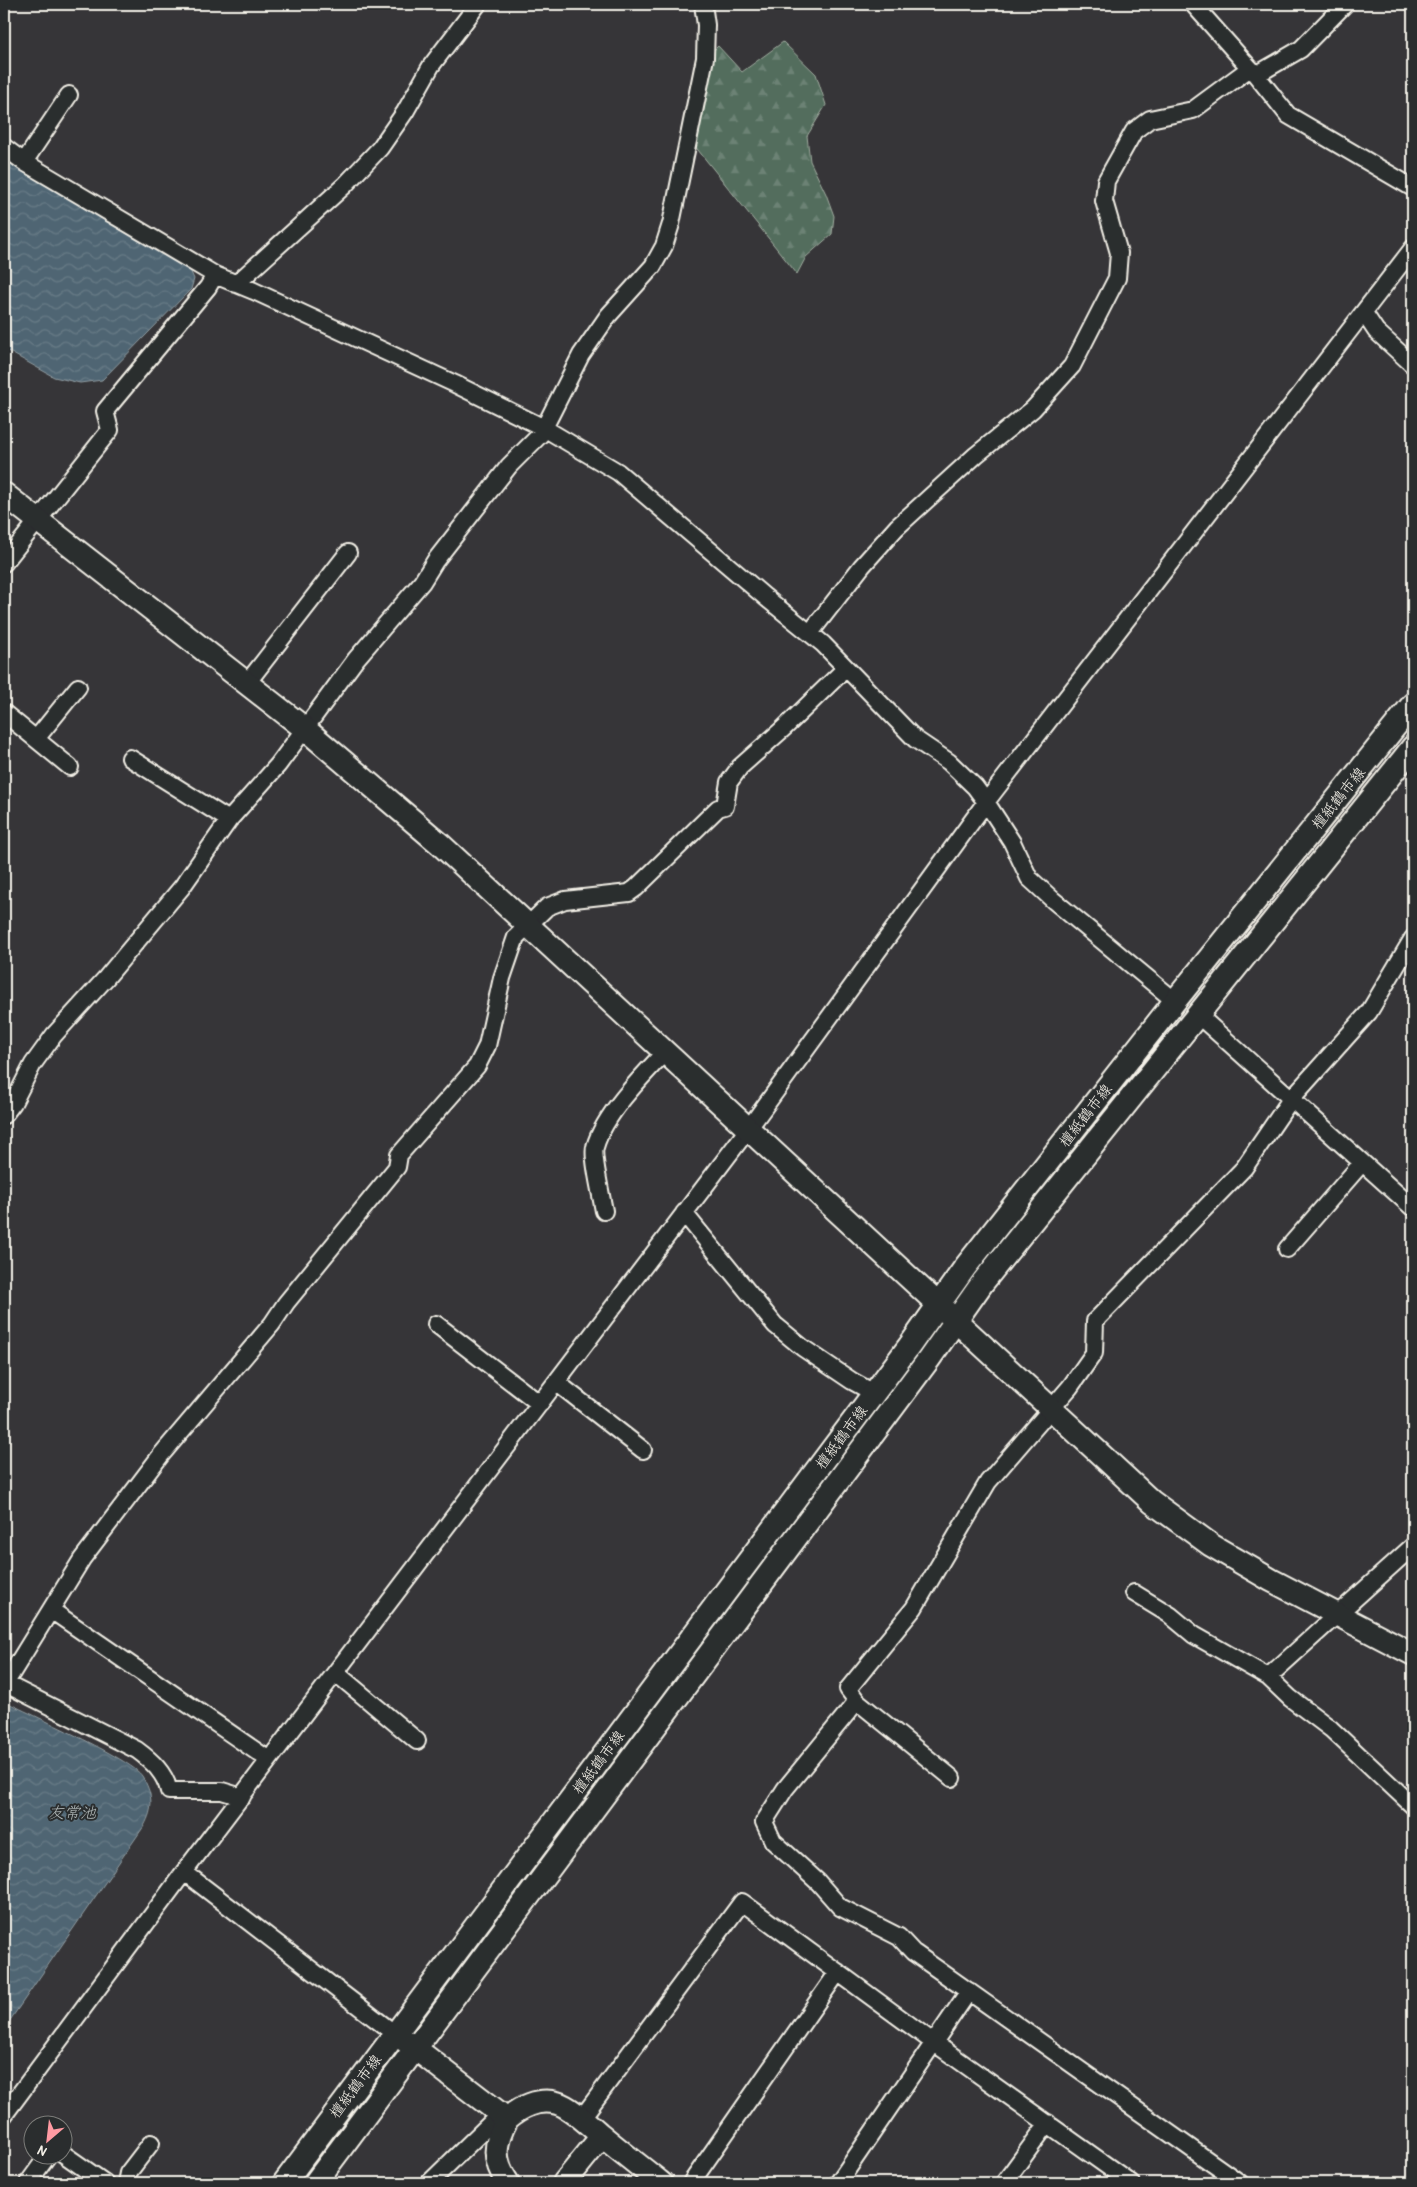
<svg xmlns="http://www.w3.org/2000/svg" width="1417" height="2187" font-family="'Patrick Hand','Klee One',sans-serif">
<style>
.forest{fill:url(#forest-firs);stroke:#a3afa2}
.water{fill:url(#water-waves);stroke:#919da2}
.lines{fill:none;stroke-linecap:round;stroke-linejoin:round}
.street-casing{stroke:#f4f1e8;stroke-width:20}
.secondary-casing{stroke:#f4f1e8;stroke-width:26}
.street{stroke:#2a2d2e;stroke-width:16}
.secondary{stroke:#2a2d2e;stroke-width:22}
.labels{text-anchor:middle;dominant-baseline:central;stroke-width:4;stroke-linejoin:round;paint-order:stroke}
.street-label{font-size:15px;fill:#f4f1e8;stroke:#2a2d2e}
.water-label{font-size:16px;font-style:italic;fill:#b2b9b9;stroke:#2a2d2e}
</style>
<defs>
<pattern id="forest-firs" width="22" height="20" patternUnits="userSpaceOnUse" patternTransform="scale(1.25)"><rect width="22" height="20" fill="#526d5d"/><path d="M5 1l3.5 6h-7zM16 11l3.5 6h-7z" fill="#6c8274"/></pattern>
<pattern id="water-waves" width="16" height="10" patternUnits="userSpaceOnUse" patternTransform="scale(1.25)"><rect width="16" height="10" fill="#4f6573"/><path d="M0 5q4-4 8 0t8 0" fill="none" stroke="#697c87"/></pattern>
</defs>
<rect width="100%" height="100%" fill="#363538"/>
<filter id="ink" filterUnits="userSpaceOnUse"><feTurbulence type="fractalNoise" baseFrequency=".02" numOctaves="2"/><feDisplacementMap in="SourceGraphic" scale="10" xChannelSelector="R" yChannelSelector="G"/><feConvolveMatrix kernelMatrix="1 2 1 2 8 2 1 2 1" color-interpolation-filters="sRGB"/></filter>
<g filter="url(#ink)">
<!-- forest -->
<path class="forest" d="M783,42L816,74L826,105L807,136L810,161L826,194L834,216L832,234L806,257L797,274L694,145L705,100L711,53L718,46L742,72Z"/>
<!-- water -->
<path class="water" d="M4,155L190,270L194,279L191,289L102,380L80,383L54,377L4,349Z
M4,1701C28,1713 131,1759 142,1776C153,1794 154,1808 144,1826L4,2029Z"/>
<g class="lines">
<!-- street casing -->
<g class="street-casing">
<path id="street" d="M1193,4L1256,75L1288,115L1413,188
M1256,75L1301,49L1345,4
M4,147L24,162L215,275L254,291L455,384L544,428L618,472L765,597L823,644L915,739L949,762L975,787L986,802L1012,842L1029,878L1053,900L1175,1001
M24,162L69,95
M236,284L345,185L380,148L405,112L431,66L478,4
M1364,313L1376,331L1413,365
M4,563L110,430L105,411L208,287L215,275
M810,633L862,566L897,527L976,455L1033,409L1072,366L1117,278L1119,253L1104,201L1106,181L1134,131L1150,119L1193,110L1250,68
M247,683L348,553
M4,713L70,767
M36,739L78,687
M130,758L229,820
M1198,1015L1413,1208
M4,1115L13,1103L33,1064L54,1035L106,978L182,887L229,820L278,765L356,659L422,582L435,561L509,466L541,434L581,355L608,316L653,266L664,246L671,224L705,58L706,25L703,4
M604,1211C602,1199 592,1156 595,1147C604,1115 642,1076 665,1052
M684,1213L775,1325L803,1348L852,1381L874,1393
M1287,1249L1362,1163
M436,1324L540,1404
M556,1382L643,1450
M1134,1593L1170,1615L1194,1635L1268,1677L1290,1698L1331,1729L1413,1806
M51,1610L269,1760
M336,1673L417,1741
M1268,1677L1413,1546
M4,1683L137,1750C152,1761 165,1773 169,1791H222L242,1797
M5,1684L82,1559L161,1455L272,1324L286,1303L397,1167L399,1155L477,1066L487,1046L502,978L516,937L547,907L565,900L629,893L636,888L718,808L725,806L729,782L740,767L784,728L846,668
M857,1701L952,1778
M184,1872L395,2034
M4,2115L184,1872L749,1128L986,802L1413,248
M581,2119L742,1902L933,2042L1131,2183
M62,2153L105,2183
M28,2183L49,2154
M126,2183L128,2173L151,2143
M429,2183L500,2114
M691,2183L838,1972
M838,2183L969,1991
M1004,2183L1048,2123
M1240,2183L913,1952L899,1937L840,1907L818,1882L773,1841L764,1822L785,1789L857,1701L848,1689L914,1608L988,1482L1070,1387L1094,1353L1095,1321L1244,1168L1291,1099L1369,1012L1413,938"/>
</g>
<!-- secondary casing -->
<g class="secondary-casing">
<path id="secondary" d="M4,494L304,728L440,844L1152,1502L1211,1545L1271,1580L1413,1654
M403,2039L507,2119C520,2107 539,2098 557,2103C571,2107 589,2125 601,2135C620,2151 641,2167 661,2183
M507,2119C494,2143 492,2160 508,2183
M284,2183L910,1345L966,1266L1175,1001L1413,704
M315,2183L929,1359L983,1282L1413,747
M564,2183L602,2136"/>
</g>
<!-- street -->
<use href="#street" class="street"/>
<!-- secondary -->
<use href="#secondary" class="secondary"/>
</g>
</g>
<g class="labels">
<!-- street labels -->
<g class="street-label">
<text transform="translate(1338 798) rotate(-51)">檀紙鶴市線</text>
<text transform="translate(1085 1115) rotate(-52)">檀紙鶴市線</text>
<text transform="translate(841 1437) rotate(-53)">檀紙鶴市線</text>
<text transform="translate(598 1762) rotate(-53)">檀紙鶴市線</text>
<text transform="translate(355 2086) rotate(-53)">檀紙鶴市線</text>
</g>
<!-- water labels -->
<g class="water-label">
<text x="72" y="1812">友常池</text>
</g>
</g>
<!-- margin -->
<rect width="1417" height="2187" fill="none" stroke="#2a2d2e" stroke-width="20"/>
<rect x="10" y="10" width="1397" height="2167" fill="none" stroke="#f4f1e8" stroke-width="2" filter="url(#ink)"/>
<!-- north arrow -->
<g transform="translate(48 2140) rotate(208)"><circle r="24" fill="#2a2d2e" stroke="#7b7b78"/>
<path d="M0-4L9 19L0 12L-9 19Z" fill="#ff9aa2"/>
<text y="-8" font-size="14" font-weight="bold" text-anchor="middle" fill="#f4f1e8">N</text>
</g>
</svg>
